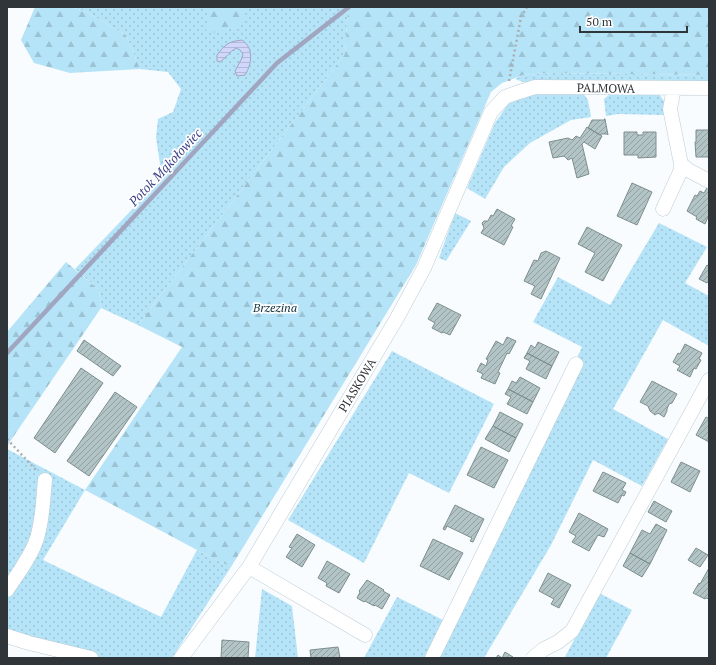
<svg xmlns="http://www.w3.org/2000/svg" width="716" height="665" font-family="'PT Serif',serif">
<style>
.grass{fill:url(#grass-dots)}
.forest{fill:url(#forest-firs)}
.water{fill:url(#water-rules);stroke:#a0a6c0}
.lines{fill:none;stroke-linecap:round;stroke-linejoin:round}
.stream{stroke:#a0a6c0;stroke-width:4.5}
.building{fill:url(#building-hatch);stroke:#7d8e8f}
.minor-casing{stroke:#bdcdd4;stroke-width:15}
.path{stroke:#aaaeb0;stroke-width:2.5;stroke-dasharray:2 3;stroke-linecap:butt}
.minor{stroke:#fff;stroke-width:14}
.labels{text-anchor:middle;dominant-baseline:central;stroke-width:3.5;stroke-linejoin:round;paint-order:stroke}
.street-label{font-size:12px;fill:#2f3538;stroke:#fff}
.park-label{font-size:12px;font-style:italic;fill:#0b2e3a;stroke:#fff}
.water-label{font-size:13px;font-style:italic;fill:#3d4589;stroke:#fff}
</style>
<defs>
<pattern id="grass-dots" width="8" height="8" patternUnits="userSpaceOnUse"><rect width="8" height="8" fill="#b5e3f7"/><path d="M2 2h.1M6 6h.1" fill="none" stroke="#9cc3d4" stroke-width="1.8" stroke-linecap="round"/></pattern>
<pattern id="forest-firs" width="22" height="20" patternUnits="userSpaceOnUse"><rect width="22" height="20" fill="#b5e3f7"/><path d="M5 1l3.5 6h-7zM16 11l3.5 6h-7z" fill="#9cc3d4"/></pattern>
<pattern id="water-rules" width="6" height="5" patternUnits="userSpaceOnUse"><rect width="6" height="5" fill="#d0d7fb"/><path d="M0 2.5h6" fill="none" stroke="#b3b9d8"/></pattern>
<pattern id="building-hatch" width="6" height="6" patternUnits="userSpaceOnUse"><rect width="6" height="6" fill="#b2c4c5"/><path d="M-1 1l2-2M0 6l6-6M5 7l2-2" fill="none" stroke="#91a0a1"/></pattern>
</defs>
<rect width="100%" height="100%" fill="#f9fcfe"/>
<!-- grass -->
<path class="grass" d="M70,7H348L345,54L138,325L101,308L99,290L75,269L162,178L156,137L158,119L173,112L181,89L168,72L140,69L126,35L85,11Z
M552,73L709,75V84L523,82L515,79L523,75Z
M582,92L588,100L591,117L571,120L530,143L504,167L485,199L467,188L495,123L508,104L534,94Z
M653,93L659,94L664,101L666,115L618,114L606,116L604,99L609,95Z
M455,213L471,221L446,261L439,258Z
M659,223L707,247L685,283L709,296V346L663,320L613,409L668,439L642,486L593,460L551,545L484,658H436L584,363L577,358L582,347L533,322L558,277L610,305Z
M392,351L494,404L449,493L409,473L364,563L288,520Z
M7,449L85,490L43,560L161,617L197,550L231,567L172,658H103L7,632Z
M262,589L292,606L298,658H255Z
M599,593L632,610L606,658H568L565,657Z
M397,597L445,621L427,658H364Z"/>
<!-- forest -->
<path class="forest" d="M35,7H70L85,11L126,35L140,69L70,73L34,63L21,40Z
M208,7H247L240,27L206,34Z
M348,7H709V75L552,73L523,75L502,83L491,92L416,265L231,567L197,550L85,490L182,347L138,325L345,54Z
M66,262L99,290L101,308L7,446V332Z"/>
<!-- water -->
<path class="water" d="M242,40C254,48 252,64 245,75L237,76L235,71L242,58L243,54L240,50L236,48C229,52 226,58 220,62L217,61V55C226,44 227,42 242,40Z"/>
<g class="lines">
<!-- stream -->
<path class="stream" d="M7,353L277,63L349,7"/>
</g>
<!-- building -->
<path class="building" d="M604,119H605L608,135L607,134H601L600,135L588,128L592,120H605Z
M587,127L602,136L595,149L584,142L582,144L589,174L577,178L572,158L568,160L564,156L553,158L549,142L568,138L572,140L576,136L580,138Z
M696,130H709V157H696L695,142H696Z
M624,132H637V135H643V132H656V157L638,158V155H624Z
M632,183L652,192L637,225L617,216Z
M708,186L709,187V215L705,224L696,219L697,217L687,211L695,195L697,196L700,191L704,193Z
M497,209L515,219L511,226L513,227L504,245L481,233L484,228L482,223L484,221H488L491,215L493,216Z
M587,227L622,245L603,281L585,272L595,253L578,244Z
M546,251L560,258L541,299L531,294L535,286L524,281L534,260L538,261L541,253Z
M707,265L709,266V282H707V283L699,279Z
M437,303L461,315L450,335L443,332L442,333L432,328L435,323L428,319Z
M507,337L516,341L509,354L507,353L498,372L500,373L495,384L481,378L483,374L477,371L481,363L486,366L488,360L486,359L496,341L503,345Z
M84,340L121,366L113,376L77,351Z
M538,342L559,352L552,366L527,353L531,345L535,348Z
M685,344L702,353L699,359L701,360L696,369L694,368L690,377L677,370L680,366L673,362L678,353L680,354Z
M527,353L552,366L546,379L526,369L530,361L524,358Z
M81,368L103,383L55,453L34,438Z
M520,377L540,388L533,402L508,389L512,381L516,383Z
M652,381L677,394L672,403L669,404L667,409V411L664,417L658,413L655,415L650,411L648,406L640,402Z
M508,389L533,402L527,414L507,404L511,397L505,394Z
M115,392L137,407L89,476L67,461Z
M500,412L523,424L516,438L493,426Z
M709,415V442L696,435L706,417L708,418Z
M493,426L516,438L509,452L485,439Z
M481,447L508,460L494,488L467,475Z
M681,462L700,471L690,492L671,482Z
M603,472L626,483L622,490L626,492L624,496L622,495L618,503L593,491Z
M654,501L672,511L666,522L648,512Z
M455,505L484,519L473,542L470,541L472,538L447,526L445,530L443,529Z
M579,513L608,529L604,537L598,535L589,551L572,542L576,536L569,532Z
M656,524L667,530L650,564L630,553L642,530L650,534Z
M297,534L315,545L302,567L286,557L292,548L289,547Z
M433,539L463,553L449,580L420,566Z
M696,548L708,555L700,567L688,560Z
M630,553L650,564L642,577L623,566Z
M327,561L350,574L339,593L326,586L327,583L318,578Z
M709,568V599L706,598L705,599L693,593L699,583L700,584Z
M548,573L571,585L559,608L551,604L554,599L539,591Z
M367,580L384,590L383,591L390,595L382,609L375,605L374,606L365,601L364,602L357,598L360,592L359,591Z
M222,640L249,642L248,658H221Z
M338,647L340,658H311L310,650Z
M505,652L513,657L512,658H496L498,655L502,658Z"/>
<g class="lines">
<!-- minor casing -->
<g class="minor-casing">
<path id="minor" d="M681,164L688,170L709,181
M663,209L681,170V164L670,109L674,88
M249,567L365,635
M7,590C17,575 32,555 37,538C43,519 43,499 45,480
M7,636L29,643L91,658
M181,658L249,567L397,318L424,268L491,112L505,97L519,92L535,87L709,88
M432,658L576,364
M533,658L544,649L558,642L572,631L709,380"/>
</g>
<!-- path -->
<path class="path" d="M509,81L521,17L527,7
M7,439L37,471"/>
<!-- minor -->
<use href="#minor" class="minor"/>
</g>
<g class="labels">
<!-- street labels -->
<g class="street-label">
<text transform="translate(606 88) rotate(1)">PALMOWA</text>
<text transform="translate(357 385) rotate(-59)">PIASKOWA</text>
</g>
<!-- park labels -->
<g class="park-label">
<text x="275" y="307">Brzezina</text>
</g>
<!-- water labels -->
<g class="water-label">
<text transform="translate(165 167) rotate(-47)">Potok Mąkołowiec</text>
</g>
</g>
<!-- border -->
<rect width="716" height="665" fill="none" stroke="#2f3538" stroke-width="16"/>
<!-- scale -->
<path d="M580 26v6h107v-6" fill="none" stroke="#2f3538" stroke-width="2"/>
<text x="586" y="26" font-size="12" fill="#2f3538" stroke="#ffffff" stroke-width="3" paint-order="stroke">50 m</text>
</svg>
